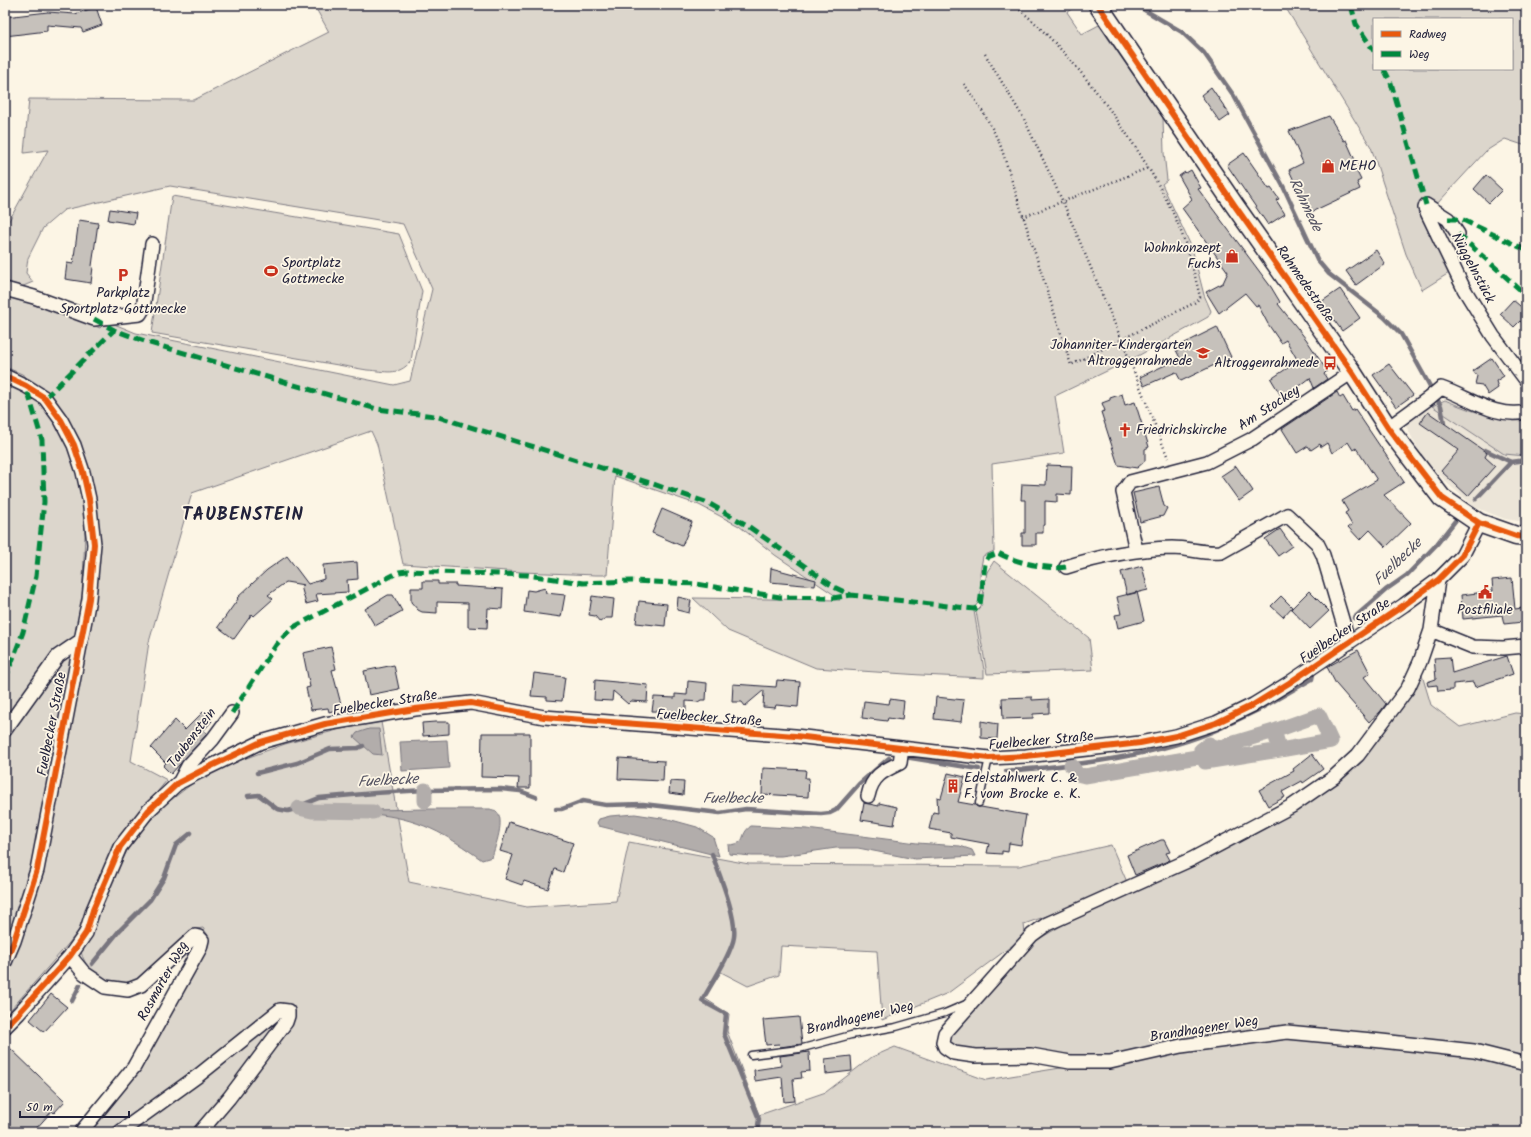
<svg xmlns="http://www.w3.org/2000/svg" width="1531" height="1137" font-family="Kalam,sans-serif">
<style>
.built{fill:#ece5d8}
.green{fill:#dcd6cc;stroke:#7f7c84;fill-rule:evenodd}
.water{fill:#b2adab;stroke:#78757e}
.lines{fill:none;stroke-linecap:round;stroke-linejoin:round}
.stream{stroke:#78757e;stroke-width:4.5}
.canal{stroke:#b2adab;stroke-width:15}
.building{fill:#c6c1bb;stroke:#22223b}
.lane-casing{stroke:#22223b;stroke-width:9}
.street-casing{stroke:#22223b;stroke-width:16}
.secondary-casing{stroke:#22223b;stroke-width:21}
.path{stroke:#22223b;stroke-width:2.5;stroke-dasharray:1 3;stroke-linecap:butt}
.lane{stroke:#fcf5e5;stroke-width:6}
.street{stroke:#fcf5e5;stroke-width:13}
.secondary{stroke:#fcf5e5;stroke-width:18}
.quiet{stroke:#00873e;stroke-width:5;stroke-dasharray:10 5;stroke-linecap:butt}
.cycleway-casing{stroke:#fcf5e5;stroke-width:8}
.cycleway{stroke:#e8590c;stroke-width:6}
.labels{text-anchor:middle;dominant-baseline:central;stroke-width:3.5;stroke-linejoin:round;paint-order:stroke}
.poi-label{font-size:14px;fill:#22223b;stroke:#fcf5e5;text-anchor:start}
.street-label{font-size:14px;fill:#22223b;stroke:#fcf5e5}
.water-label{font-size:15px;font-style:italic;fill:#545362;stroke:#fcf5e5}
.district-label{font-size:18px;font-weight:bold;letter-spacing:1px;fill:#22223b;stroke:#fcf5e5}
</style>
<rect width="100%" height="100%" fill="#fcf5e5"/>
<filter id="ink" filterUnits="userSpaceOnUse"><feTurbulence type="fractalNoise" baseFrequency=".025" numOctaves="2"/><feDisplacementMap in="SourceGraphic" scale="8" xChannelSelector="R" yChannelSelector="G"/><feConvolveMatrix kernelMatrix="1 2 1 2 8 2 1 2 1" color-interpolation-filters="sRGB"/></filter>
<g filter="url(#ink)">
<!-- built -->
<path class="built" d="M1432,406L1504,454L1526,456V522L1505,519L1475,507L1448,484L1421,455L1404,422Z"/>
<!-- green -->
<path class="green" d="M314,5H1078L1067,12L1082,34L1099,25L1163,118L1164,153L1167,180L1162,184L1192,248L1204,295L1211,311L1208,317L1136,357L1055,396L1064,453L992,464L994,551L983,556L980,573L981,592L978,603L974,608V611L984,670V678L921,675L816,668L728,631L693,598L840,600L833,594L775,555L739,526L699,505L615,476L607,575H596L522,572L403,564L377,444L371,431L192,493L149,642L131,761L167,780L114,845L95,887L78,931L69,943L5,1016V980L43,865L87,646L99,559L97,504L92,479L74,432L45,392L22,374L5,367V295L57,310L100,328L107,321L136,333L394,385L410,381L432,289L403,224L170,186L64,210L43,228L28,258L26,273L33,282L21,287L5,283V228L48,150L24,153L29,99L194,100L329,32Z
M1284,5H1526V146L1505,139L1486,151L1436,205L1434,213L1457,268L1422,290L1406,254L1371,147ZM1374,19H1512V69H1374Z
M172,196L399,234L422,291L411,361C398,377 385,371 367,370L152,333Z
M5,382L38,397L59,428L78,471L84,505L85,535L82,600L71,667L33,862L5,945Z
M1445,400C1473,412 1495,420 1526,416V456L1504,454L1432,406Z
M994,561L1089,638L1093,670L987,674L976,611L981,606L987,572Z
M1422,675L1431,705L1460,727L1515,713L1526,714V1132H89L143,1062L207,943V934L203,928L196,929L146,974L130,985C122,984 115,983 108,981C95,978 84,964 81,952L92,933L105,894L133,839L167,803L197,780L230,764L285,744L341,729L381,722L409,882L527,907L616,901L629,842L749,864L1019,866L1111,845L1127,882L1067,909L1024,924L1025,934L1021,939L948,993L882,1020L877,951L781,946L779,975L748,986L721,972L704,998L729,1014L727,1031L759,1115L826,1092L872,1057L895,1047L986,1080L1085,1064L1089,1056L1033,1051L973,1052L953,1047L948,1040L952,1031L1032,943L1066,923L1211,856L1290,813L1386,728Z"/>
<!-- water -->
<path class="water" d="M369,729H379L382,755L373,754L354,737L357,733Z
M447,740L449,768L402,771L400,742Z
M425,809H490C492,810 495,810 496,811C506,819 495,847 492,857L482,860C446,834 418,818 373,814V810Z
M635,814L668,819L697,827L713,837L719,856L599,826L597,823L599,819L610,816Z
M751,826L807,829L917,843L960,846L972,850L975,856L915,859L858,848H836L781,856H752L729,854L728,845C749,844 738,835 751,826Z"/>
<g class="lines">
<!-- stream -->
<path class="stream" d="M1136,5L1182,32L1204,53L1234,96L1283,186L1318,261L1329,274L1384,317L1401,334L1441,406L1444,423
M1485,450L1511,462L1526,460
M1476,499L1511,462
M1354,618L1387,589L1407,575L1437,544L1455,521
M1313,658L1317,647
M1231,723L1258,710L1312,679L1313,674
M905,757L979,769
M1006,771C1077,765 1158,757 1223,727
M257,773L297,763L330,749L358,748L363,746
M248,796L259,795L277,809L288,811L299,808L304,804L319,798L375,793L425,790L501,789L520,791L536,797
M556,809H562L583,801L606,805L643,804L720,813L746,809L821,814L830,813L836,810L859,784L889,758
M712,854C719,874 737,917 734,937C732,953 710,986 702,1001L726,1014L724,1034L759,1119L757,1132
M92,964L119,931L150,900L164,878L176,845L191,833
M72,1001L80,985"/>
<!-- canal -->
<path class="canal" d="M1319,715L1331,741L1280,750L1274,731Z
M1071,765L1077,774L1085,776L1203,756L1201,750L1209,744L1211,750L1274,731L1280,750L1205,762L1203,756
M425,790V801
M299,808L312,811L373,812"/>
</g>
<!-- building -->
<path class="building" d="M96,7L102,25L83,32L81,28L47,25V31L5,36V17L48,12L75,14Z
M1211,87L1230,115L1220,122L1201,95Z
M1329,116L1344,141L1346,140L1359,169L1356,170L1361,180L1357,182L1360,189L1309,213L1289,170L1303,163L1289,131Z
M1244,153L1269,189L1271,188L1279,199L1276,200L1285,214L1268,225L1227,165Z
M1191,170L1201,188L1198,189L1271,287L1280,302L1278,304L1306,339L1327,371L1324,374L1327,379L1314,388L1310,378L1283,399L1271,379L1298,361L1286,340L1281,343L1268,324L1258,305L1256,306L1245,293L1219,313L1206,292L1223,283L1228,272L1182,208L1192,199L1179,176L1185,172L1186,173Z
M1486,175L1502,190L1489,203L1474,189Z
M110,209L136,213L134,224L108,220Z
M79,220L98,223L92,266L93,267L91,283L65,279L67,263L73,264Z
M1376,250L1385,264L1356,285L1346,271Z
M1340,289L1360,318L1342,331L1321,302Z
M1513,300L1526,311V326L1520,321L1514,327L1500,314Z
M1217,327L1231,357L1181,381L1176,372L1144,386L1140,377L1180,358L1175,348Z
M1492,358L1504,376L1496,381L1498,388L1488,395L1482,385L1475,384L1477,376L1473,371Z
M1389,364L1413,395L1396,407L1373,375Z
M1337,392L1340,398L1343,396L1352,411L1355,409L1404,482L1384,495L1411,523L1386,547L1370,530L1360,540L1348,527L1352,525L1345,513L1348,511L1342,501L1377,480L1356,448L1353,450L1348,442L1332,453L1327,443L1321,447L1320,444L1311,450L1308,446L1297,453L1282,429Z
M1122,394L1125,405L1135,402L1149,447L1145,449V461L1137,468L1118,465L1101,412L1105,411L1102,403L1110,400V398Z
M1428,412L1487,453L1485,457L1495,466L1468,496L1441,471L1459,450L1420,423Z
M1047,465L1072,466L1071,495L1057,494V502L1045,501V525H1043V533H1036V545H1022V533H1025V500H1021L1022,484L1046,485Z
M1236,466L1253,491L1239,501L1221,476Z
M1159,487L1164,506L1167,508L1163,516L1140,522L1133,493Z
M662,509L692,522L682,546L652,533Z
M1280,529L1292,546L1278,556L1265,539Z
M287,556L308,584L324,579L323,565L357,562L358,579L347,580L348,592L316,594L318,601L306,604L301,586L304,585L286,582L268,595L273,599L254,616L252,614L234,639L218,627L238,599L237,598L267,570Z
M1142,566L1148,590L1127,595L1121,572Z
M771,568L816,580L815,586L770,582Z
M1512,578L1515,609L1522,608L1523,622L1504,624L1502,615L1463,619L1461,595L1493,591L1492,580Z
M423,581H438V584H456V586L503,589L502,609L488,608L487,628L468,627V603L437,602V613L422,612L418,610L411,602V588H423Z
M545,588L546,593L565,595L561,617L524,612L527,590L534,591Z
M1309,591L1329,611L1310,629L1291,609Z
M1137,592L1144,621L1118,628L1115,615L1121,614L1117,597Z
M388,595H393L402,611L375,626L365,609Z
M592,596L614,599L612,618H606L600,622L595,616L589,615Z
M1281,596L1292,607L1283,617L1271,606Z
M678,597L691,600L689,613L677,610Z
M639,601L667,604L665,626L636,623Z
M331,647L336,669L332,670L342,708L329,712L328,708L311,710L306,688L310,687L303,653Z
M1358,650L1370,673L1364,677L1386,704L1380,712L1369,722L1336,684L1327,667Z
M1507,656L1513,674L1475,687L1473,682L1453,684V690L1438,691L1437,685L1428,686L1427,682L1436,679L1434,658L1450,657L1452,673Z
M394,665L399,689L369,695L364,671Z
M534,673L565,677L562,701L547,700V697L531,696Z
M595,680L648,685L647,702L631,701L628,704L613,691L612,701L594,700Z
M777,680L800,682L798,707L776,705L775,708L763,707L764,690L745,706L742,702H732L733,684L776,687Z
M688,681L707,683L706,700H701L698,702L686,701V712L652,711L654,697L675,698V694L687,695Z
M936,697L964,700L961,722L934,719Z
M1032,697V700L1049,699V713L1033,714V718L1003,719L1002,698Z
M890,699L904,701L902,720L888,718L887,721L862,718L864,701L889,704Z
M203,712L212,721L204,730L207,734L171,774L163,766L166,763L151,748L175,720L185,730Z
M981,721L998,724L997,739L981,738Z
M435,722H449V734L423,736L422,723Z
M482,733H530V788H518L519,778L481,777Z
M1312,754L1323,769L1303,783L1302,781L1282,792L1285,797L1268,806L1259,790L1294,771L1293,769Z
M619,758L664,761L663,781L618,779Z
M763,768L806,770L805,778H809L808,797L762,794Z
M948,773L965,777L958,802L975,805L978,807H981L1026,815L1021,845L1009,843L1008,852L1002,851V854L987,853L989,844L951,837V833L929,829L933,812L938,813L937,797L941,798Z
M670,781L684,782L683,795L669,793Z
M864,803L879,806V803L897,807L894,825L861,820Z
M509,822L573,843L563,872L555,869L548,889L524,881L522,885L505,879L513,855L500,851Z
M1161,840H1164L1170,852L1166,853L1170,860L1135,875L1127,855Z
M51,994L67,1007L44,1032L30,1020Z
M799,1017L802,1044L780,1047L779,1044L766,1045L763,1020Z
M10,1048L65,1101L54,1113L52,1111L33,1132H5V1054Z
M809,1052L810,1071L801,1072L802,1078L793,1079L795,1101L784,1102L782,1077L755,1081L754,1070L781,1066L780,1056Z
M851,1056L852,1071L826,1074L825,1059Z"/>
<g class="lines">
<!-- lane casing -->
<g class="lane-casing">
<path id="lane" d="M979,803L989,758
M751,1055L799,1049L851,1035L896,1027L945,1013L966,1004"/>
</g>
<!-- street casing -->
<g class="street-casing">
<path id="street" d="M1458,234L1448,219L1426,205L1425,208L1464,289L1493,336L1526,380
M5,289L34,297L94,319L140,314L143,309L152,244
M5,376L26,386L45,398L61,420L74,445L83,472L89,499L94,544L89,599L37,870L14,941L5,962
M1388,428L1429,398L1441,388C1468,397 1496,419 1526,412
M1136,550L1123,492L1130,482L1207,462L1252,439L1352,372
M1066,567C1101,556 1136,549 1172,548C1189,548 1204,554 1221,552L1287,515L1317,543L1323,555L1349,643
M1438,580L1431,630L1420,662L1408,688L1358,755L1334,777L1292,806L1192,859L1047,924L1032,935L945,1033L943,1042L945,1047L954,1053L975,1056L1031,1055L1070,1062H1110L1181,1046L1287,1032L1372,1040L1474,1051L1526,1064
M1431,630L1473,647L1503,648L1526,646
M5,730L58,656L80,641
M179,783L188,766L213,739L232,713
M868,796C872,776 883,771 900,763L902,748
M70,956L84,973L105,987L128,990L141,985L195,936L199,937L202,940L200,948L134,1067L81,1132
M5,1027L19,1013L70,956L86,933L93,910L120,847L148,811L178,783L199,772L261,742L325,724L415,709L471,703L544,717L795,736L989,758L1026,756L1140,743L1176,736L1216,723L1253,705L1289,683L1404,605L1438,580L1462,556L1479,523
M120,1132L199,1075L280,1010L288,1011V1016L286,1022L229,1098L200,1132"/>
</g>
<!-- secondary casing -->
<g class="secondary-casing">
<path id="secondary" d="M1098,5L1235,206L1352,372L1388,428L1442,498L1479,523L1516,536L1526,537"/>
</g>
<!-- path -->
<path class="path" d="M985,54L1024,119L1063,202L1122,341L1168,458
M964,84C979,104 991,124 1001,147L1071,365L1196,302L1200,297C1194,272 1188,248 1178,224C1166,196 1150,170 1134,145C1107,104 1076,63 1041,29C1033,20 1023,13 1014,5
M1023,217L1148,168"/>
<!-- lane -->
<use href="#lane" class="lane"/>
<!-- street -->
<use href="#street" class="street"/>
<!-- secondary -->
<use href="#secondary" class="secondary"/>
<!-- quiet -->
<path class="quiet" d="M1351,5L1356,24L1374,51
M1384,69L1391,83L1426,205
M1448,219H1461L1526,250
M1458,234L1526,295
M94,319L114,330L150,343L377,409L435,416L653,484L708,503L745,524L834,587L851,595L975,609L980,605L985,564L988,557L998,553C1014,562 1049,570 1066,567
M45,398L114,330
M5,680L23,632L36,576L44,502L42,440L26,386
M232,713L276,645L292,628L399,572L407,571L527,575L583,583L631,581L696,584L780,597L833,598L851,595"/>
<!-- cycleway casing -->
<g class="cycleway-casing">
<path id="cycleway" d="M1098,5L1235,206L1352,372L1388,428L1442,498L1479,523L1516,536L1526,537
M5,376L26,386L45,398L61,420L74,445L83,472L89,499L94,544L89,599L37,870L14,941L5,962
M5,1027L19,1013L70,956L86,933L93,910L120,847L148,811L178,783L199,772L261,742L325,724L415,709L471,703L544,717L795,736L989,758L1026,756L1140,743L1176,736L1216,723L1253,705L1289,683L1404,605L1438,580L1462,556L1479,523"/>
</g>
<!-- cycleway -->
<use href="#cycleway" class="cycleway"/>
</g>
</g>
<!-- icons -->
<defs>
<g id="shop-bare" transform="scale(1.08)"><path d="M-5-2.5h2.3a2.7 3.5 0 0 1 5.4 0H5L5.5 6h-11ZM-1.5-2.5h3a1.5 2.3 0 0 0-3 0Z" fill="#c8321e" stroke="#fcf5e5" stroke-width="2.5" paint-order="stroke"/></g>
<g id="stadium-bare" transform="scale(1.08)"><path d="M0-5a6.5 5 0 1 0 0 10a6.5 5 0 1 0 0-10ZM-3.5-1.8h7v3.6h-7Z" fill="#c8321e" stroke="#fcf5e5" stroke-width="2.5" paint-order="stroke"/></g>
<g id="parking-bare" transform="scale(1.08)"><path d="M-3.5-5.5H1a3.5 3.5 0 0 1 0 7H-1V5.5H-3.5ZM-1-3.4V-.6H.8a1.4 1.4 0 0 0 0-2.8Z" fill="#c8321e" stroke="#fcf5e5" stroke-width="2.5" paint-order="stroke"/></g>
<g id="school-bare" transform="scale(1.08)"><path d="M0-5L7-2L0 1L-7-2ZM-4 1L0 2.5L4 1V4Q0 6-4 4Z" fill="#c8321e" stroke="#fcf5e5" stroke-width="2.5" paint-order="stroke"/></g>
<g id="bus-bare" transform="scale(1.08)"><path d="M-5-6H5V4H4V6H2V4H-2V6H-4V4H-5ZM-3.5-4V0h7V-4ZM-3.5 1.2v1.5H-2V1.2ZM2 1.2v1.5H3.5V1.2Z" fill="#c8321e" stroke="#fcf5e5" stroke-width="2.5" paint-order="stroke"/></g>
<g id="church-bare" transform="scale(1.08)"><path d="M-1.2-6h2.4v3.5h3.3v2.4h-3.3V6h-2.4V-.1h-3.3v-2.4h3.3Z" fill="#c8321e" stroke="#fcf5e5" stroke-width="2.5" paint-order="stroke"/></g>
<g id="civic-bare" transform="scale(1.08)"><path d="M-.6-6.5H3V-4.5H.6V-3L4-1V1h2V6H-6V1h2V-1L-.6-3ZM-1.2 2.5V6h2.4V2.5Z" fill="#c8321e" stroke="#fcf5e5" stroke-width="2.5" paint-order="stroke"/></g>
<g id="building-bare" transform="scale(1.08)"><path d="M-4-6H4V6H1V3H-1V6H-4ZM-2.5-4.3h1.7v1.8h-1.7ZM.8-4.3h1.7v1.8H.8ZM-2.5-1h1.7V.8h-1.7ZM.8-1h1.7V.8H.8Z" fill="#c8321e" stroke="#fcf5e5" stroke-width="2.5" paint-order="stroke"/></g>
</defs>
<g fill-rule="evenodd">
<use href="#shop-bare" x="1328" y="166"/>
<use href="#shop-bare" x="1232" y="256"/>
<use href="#stadium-bare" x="271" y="271"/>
<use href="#parking-bare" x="123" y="275"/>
<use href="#school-bare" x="1203" y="353"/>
<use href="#bus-bare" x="1330" y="363"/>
<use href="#church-bare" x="1125" y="430"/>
<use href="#civic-bare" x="1485" y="592"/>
<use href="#building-bare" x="953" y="786"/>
</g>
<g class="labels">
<!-- poi labels -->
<g class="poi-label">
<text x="1339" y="166">MEHO</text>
<text x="1221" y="248" text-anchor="end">Wohnkonzept<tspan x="1221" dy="16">Fuchs</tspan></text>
<text x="282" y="263">Sportplatz<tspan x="282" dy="16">Gottmecke</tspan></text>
<text x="123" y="293" text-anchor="middle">Parkplatz<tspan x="123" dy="16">Sportplatz Gottmecke</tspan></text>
<text x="1192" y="345" text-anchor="end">Johanniter-Kindergarten<tspan x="1192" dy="16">Altroggenrahmede</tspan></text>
<text x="1319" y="363" text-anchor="end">Altroggenrahmede</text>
<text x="1136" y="430">Friedrichskirche</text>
<text x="1485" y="610" text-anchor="middle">Postfiliale</text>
<text x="964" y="778">Edelstahlwerk C. &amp;<tspan x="964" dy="16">F. vom Brocke e. K.</tspan></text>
</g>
<!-- street labels -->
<g class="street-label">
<text transform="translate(1473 268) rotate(62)">Nüggelnstück</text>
<text transform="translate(1305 284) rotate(55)">Rahmedestraße</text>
<text transform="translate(1269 408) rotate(-33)">Am Stockey</text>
<text transform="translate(1345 631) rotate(-34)">Fuelbecker Straße</text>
<text transform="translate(385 703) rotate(-9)">Fuelbecker Straße</text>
<text transform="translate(709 718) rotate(4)">Fuelbecker Straße</text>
<text transform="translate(52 724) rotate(-79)">Fuelbecker Straße</text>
<text transform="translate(192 738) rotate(-53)">Taubenstein</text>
<text transform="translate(1041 741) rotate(-5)">Fuelbecker Straße</text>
<text transform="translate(163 981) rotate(-61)">Rosmarter Weg</text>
<text transform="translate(860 1018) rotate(-13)">Brandhagener Weg</text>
<text transform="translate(1204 1029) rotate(-9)">Brandhagener Weg</text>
</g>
<!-- water labels -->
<g class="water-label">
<text transform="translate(1305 205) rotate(64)">Rahmede</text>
<text transform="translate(1398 562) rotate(-44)">Fuelbecke</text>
<text transform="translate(388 781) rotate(-3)">Fuelbecke</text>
<text x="733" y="799">Fuelbecke</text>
</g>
<!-- district labels -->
<g class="district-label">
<text x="243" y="515">TAUBENSTEIN</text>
</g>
</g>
<!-- margin -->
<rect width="1531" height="1137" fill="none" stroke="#fcf5e5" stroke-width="20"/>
<rect x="10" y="10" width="1511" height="1117" fill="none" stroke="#22223b" stroke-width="1.5" filter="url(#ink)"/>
<!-- legend -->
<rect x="1373" y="18" width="140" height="52" fill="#fcf5e5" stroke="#a5a1a1"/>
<rect x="1381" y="31" width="20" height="6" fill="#e8590c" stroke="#a5a1a1"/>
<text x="1409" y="38" font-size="12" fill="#22223b">Radweg</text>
<rect x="1381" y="51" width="20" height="6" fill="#00873e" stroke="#a5a1a1"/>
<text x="1409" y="58" font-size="12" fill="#22223b">Weg</text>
<!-- scale -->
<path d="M20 1111v6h109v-6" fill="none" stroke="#22223b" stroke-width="2"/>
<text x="26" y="1111" font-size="12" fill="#22223b" stroke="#fcf5e5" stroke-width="3" paint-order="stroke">50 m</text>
</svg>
